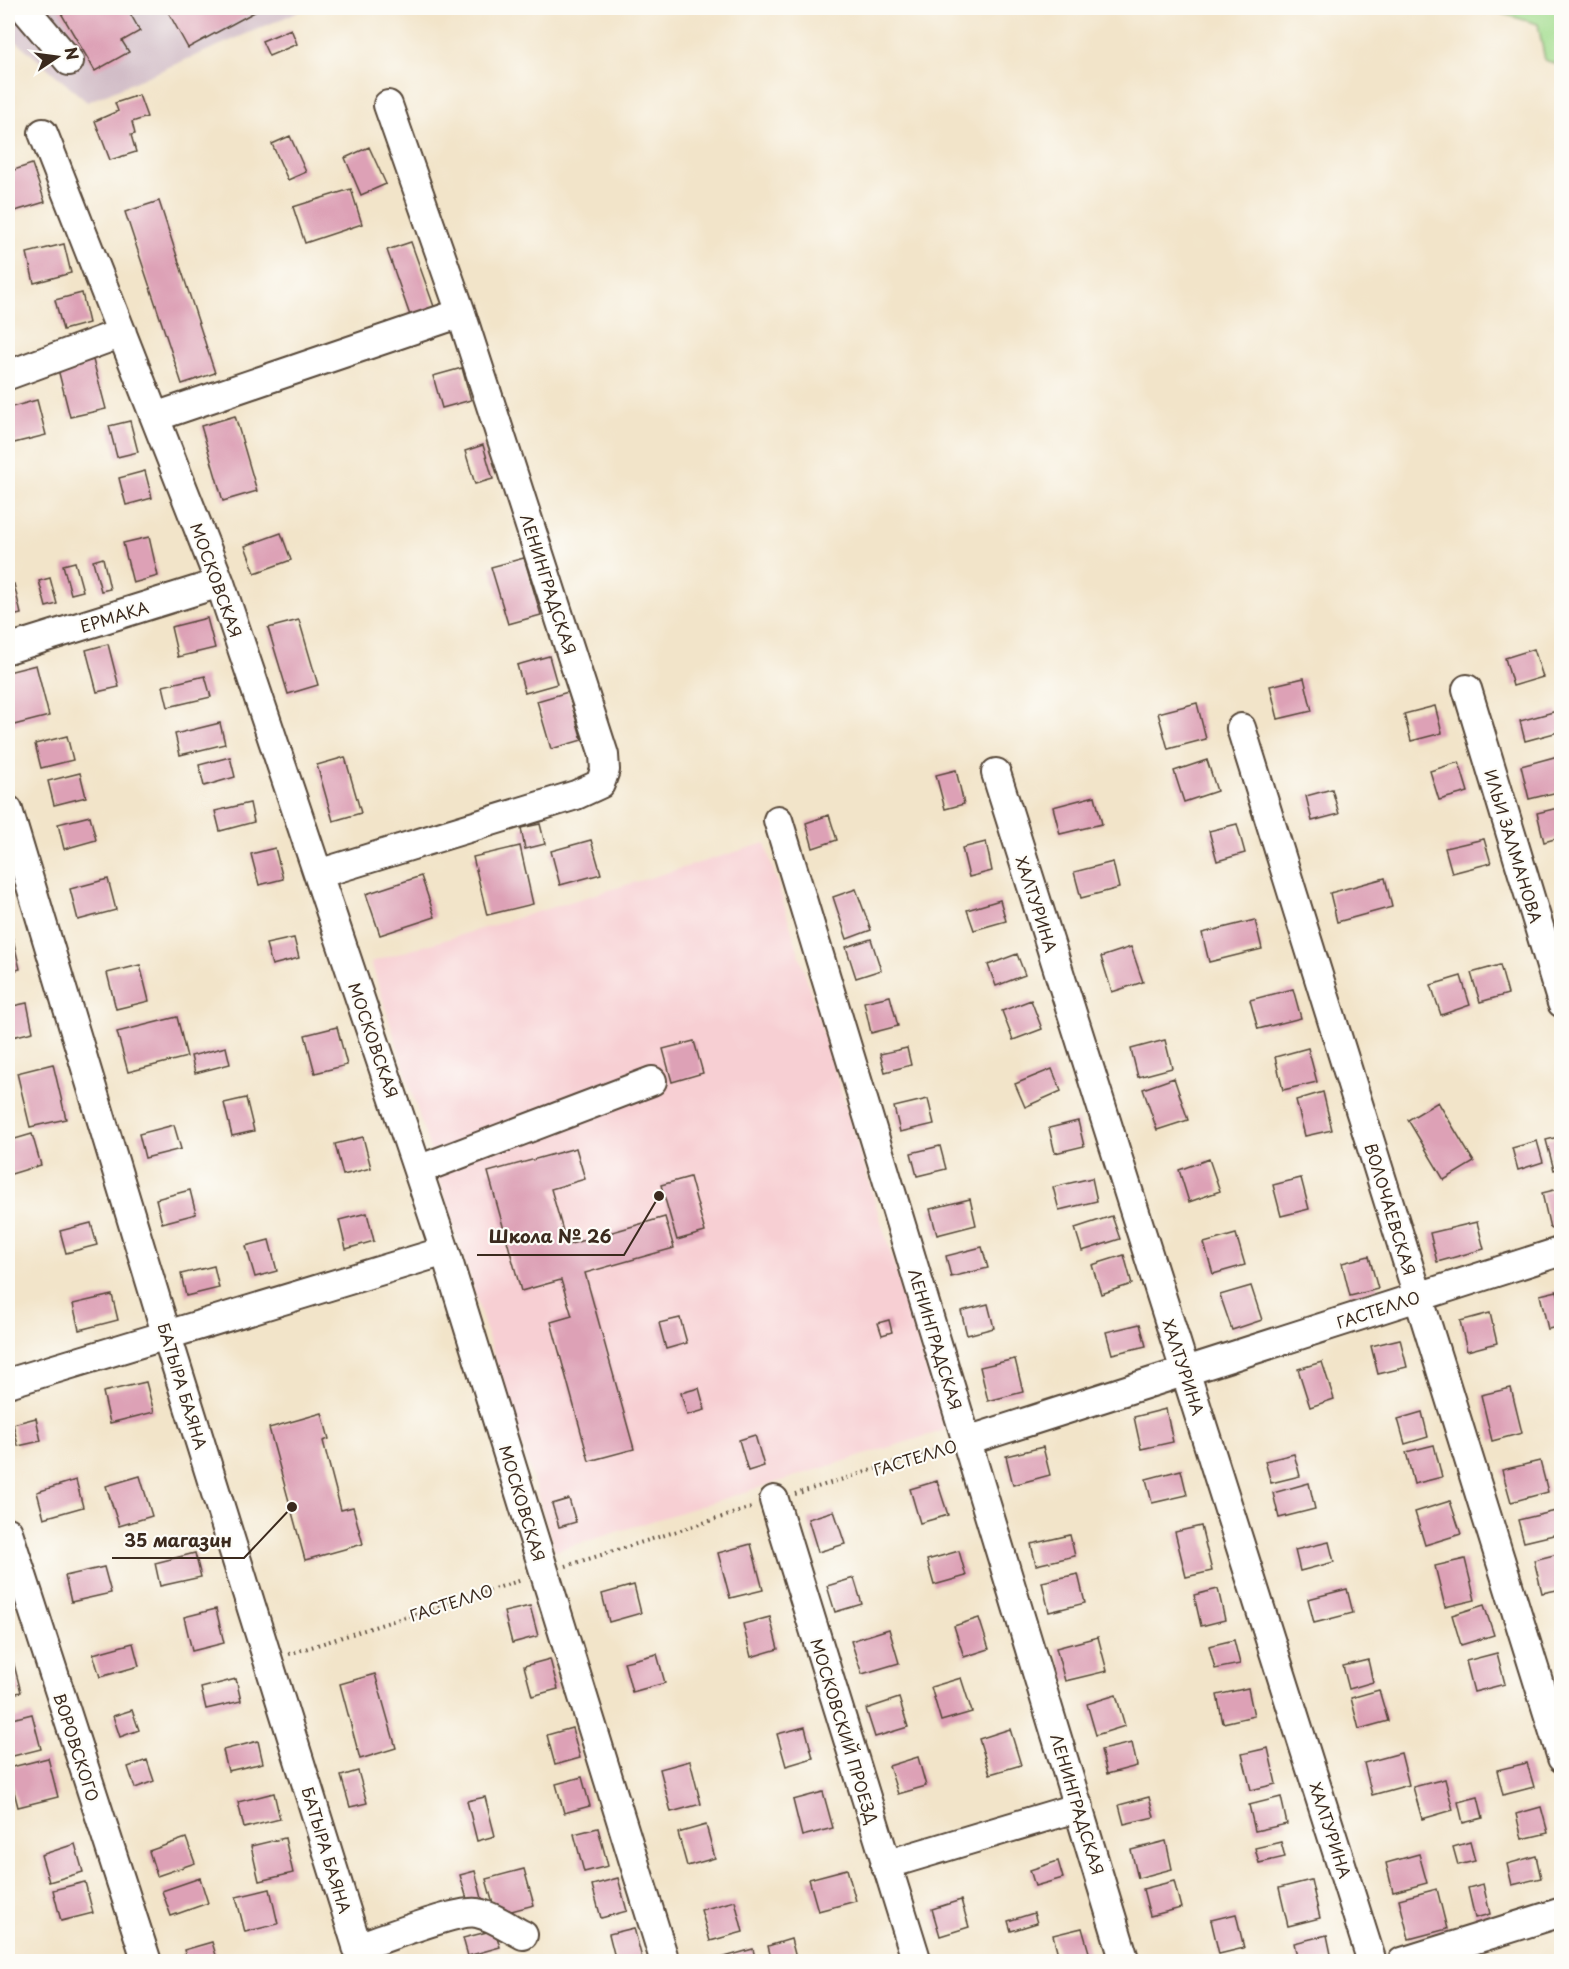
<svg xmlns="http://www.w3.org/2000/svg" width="1569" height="1969" font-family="'Playpen Sans',sans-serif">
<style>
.built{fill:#f7cfd3}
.industrial{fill:#d2bdc7}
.green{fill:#a3dd8f;stroke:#6f8456;stroke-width:1.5}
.building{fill:#dda1b6}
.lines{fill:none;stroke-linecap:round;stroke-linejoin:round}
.minor-casing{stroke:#564638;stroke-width:32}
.path{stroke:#564638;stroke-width:4;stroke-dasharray:1.5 4.5;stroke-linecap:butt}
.minor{stroke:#fff;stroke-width:28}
.labels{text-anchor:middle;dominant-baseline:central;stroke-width:4.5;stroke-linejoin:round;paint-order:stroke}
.street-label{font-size:16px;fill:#3b2a1e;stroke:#fdfcf7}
.leader{fill:none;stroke:#3b2a1e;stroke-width:2}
.callout-dot{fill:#3b2a1e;stroke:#fdfcf7;stroke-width:2}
.callout-label{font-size:18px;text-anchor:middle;font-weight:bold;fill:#3b2a1e;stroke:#fdfcf7;stroke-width:4.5;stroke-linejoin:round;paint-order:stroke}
</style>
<rect width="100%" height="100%" fill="#fdfcf7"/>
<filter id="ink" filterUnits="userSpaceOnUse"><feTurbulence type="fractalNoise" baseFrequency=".0167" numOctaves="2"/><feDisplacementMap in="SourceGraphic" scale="12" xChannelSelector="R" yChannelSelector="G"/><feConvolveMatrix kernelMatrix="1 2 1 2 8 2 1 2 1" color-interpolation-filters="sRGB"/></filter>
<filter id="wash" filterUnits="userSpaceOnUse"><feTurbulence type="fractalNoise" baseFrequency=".008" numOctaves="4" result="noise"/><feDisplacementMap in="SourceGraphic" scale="24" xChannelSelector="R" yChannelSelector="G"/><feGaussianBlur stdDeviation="1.35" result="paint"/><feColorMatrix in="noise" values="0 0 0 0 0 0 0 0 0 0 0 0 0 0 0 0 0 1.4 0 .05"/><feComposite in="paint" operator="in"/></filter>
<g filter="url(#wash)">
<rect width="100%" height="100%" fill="#f2e4c9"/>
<!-- built -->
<path class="built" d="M765,843L945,1430L555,1551L371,962Z"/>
<!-- industrial -->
<path class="industrial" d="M8,8H307L87,102L8,34Z"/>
<!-- green -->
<path class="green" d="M1498,8H1561V66L1545,60L1538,24L1500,13Z"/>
<g id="blocks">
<!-- building -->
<path class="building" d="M58,8H127L140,31L122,41L129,52L95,71Z
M166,8H262L188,48Z
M291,29L297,44L269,56L262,41Z
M139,95L147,117L132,122L135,134L131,135L136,152L110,160L95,121L118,111L115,103Z
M290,136L306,172L288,180L272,144Z
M369,147L386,184L361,195L345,158Z
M32,164L45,202L15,211L8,187V172Z
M351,189L362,224L305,243L293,207Z
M159,201L215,373L182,384L125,212Z
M411,242L437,315L413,324L387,250Z
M64,244L71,273L34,283L27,253Z
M82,293L89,323L63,330L55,300Z
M93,360L106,409L70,417L58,369Z
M462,368L471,400L442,408L433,376Z
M37,400L46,435L10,444L8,432V408Z
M235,416L257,491L223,501L201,426Z
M130,421L138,452L117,457L109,426Z
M483,445L493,479L475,484L465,451Z
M145,471L152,498L126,505L119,478Z
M281,533L291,560L255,573L245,546Z
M149,537L158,576L133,583L123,543Z
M103,558L110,589L101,591L93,561Z
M524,558L541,615L508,624L491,567Z
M75,562L83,591L71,594L63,565Z
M50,578L57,604L46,607L39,581Z
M14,584L21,614L8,617V586Z
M207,618L215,648L178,657L171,627Z
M299,620L318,685L288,694L268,628Z
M108,644L119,687L97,692L86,650Z
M1534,649L1543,677L1513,686L1505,658Z
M549,656L557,684L525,693L517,665Z
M36,665L49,716L10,726L8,718V672Z
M205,676L211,697L168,707L163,686Z
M1304,678L1312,711L1278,719L1270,686Z
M568,692L582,740L551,749L537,701Z
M1197,703L1206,739L1168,749L1158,713Z
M1435,706L1442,733L1411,741L1404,714Z
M1557,711L1562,731L1525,741L1520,721Z
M220,723L225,744L180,755L175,734Z
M67,736L73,760L41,768L35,744Z
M1558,756L1562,768V791L1529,799L1521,766Z
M230,757L235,777L204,786L199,765Z
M345,757L361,813L333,821L317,765Z
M1207,760L1217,791L1184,802L1174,771Z
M1459,762L1468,792L1439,800L1430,771Z
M956,770L964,804L945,809L936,775Z
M80,773L86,797L54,805L48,781Z
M1332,789L1339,814L1312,821L1306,796Z
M1095,796L1102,824L1060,834L1053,807Z
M250,803L254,822L220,831L215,811Z
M1562,807V837L1544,842L1537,813Z
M829,815L837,840L813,848L806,823Z
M90,816L96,840L64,849L58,824Z
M540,824L545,844L525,849L521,828Z
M1237,824L1245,853L1217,861L1209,831Z
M1484,839L1491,863L1452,873L1445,848Z
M591,840L601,874L560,885L551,851Z
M986,842L992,871L969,877L962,848Z
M520,846L533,904L487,915L473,857Z
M275,848L283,879L259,885L251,854Z
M1113,862L1119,888L1081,898L1074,872Z
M421,876L435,917L380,935L366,894Z
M1385,878L1392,907L1337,922L1330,893Z
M108,879L116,910L78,920L70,889Z
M856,889L871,930L847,939L833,897Z
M1000,900L1006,921L974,930L967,910Z
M1255,920L1262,949L1209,962L1202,933Z
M294,938L299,958L272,965L266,944Z
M13,939L20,969L8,972V941Z
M871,939L881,970L856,978L846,947Z
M1131,947L1143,982L1112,992L1101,957Z
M1017,954L1025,975L996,986L988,965Z
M140,965L149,1001L116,1009L107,973Z
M1500,965L1508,994L1480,1002L1471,973Z
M1461,976L1470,1005L1441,1015L1431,985Z
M1293,989L1301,1018L1258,1029L1250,1000Z
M890,996L898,1026L871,1033L864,1002Z
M1031,1000L1042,1029L1013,1040L1002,1011Z
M27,1003L33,1032L8,1038V1007Z
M177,1017L187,1057L128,1072L117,1032Z
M337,1027L347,1065L315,1073L305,1035Z
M1165,1040L1172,1068L1138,1077L1131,1049Z
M694,1041L703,1073L672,1082L663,1049Z
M226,1047L230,1064L195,1073L191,1056Z
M907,1048L911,1065L885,1072L880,1054Z
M1308,1048L1317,1082L1283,1090L1275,1057Z
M53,1064L66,1119L30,1127L17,1073Z
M1052,1069L1061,1091L1025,1107L1015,1084Z
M1174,1078L1188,1120L1157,1130L1143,1089Z
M1323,1092L1332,1130L1305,1136L1296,1100Z
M246,1098L254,1131L232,1136L224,1103Z
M928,1099L934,1124L900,1132L894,1107Z
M1438,1102L1474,1162L1444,1180L1408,1120Z
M1078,1121L1084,1146L1055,1153L1049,1128Z
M174,1125L181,1149L145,1158L139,1134Z
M32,1134L41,1165L8,1175V1141Z
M1562,1136V1167L1554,1170L1546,1140Z
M363,1137L371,1168L343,1175L335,1144Z
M1537,1141L1543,1162L1518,1170L1512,1148Z
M940,1146L946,1169L917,1176L911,1153Z
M576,1148L585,1179L551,1189L567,1245L665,1217L674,1248L585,1273L634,1449L589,1461L551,1322L572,1316L561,1280L521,1291L488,1172Z
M1209,1159L1220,1191L1189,1202L1179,1170Z
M690,1177L705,1232L677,1240L661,1185Z
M1092,1178L1097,1201L1059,1210L1053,1187Z
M1301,1178L1309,1209L1281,1216L1273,1185Z
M1562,1188V1225L1550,1228L1542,1193Z
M190,1190L196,1214L162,1223L156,1199Z
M970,1199L976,1225L937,1235L930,1209Z
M367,1213L374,1241L346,1249L339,1220Z
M1112,1216L1120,1239L1082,1251L1075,1228Z
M1477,1222L1484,1249L1437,1262L1430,1233Z
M91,1223L97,1245L66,1253L60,1231Z
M1236,1234L1245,1265L1213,1274L1204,1243Z
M269,1240L277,1271L255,1277L246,1246Z
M982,1247L988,1268L951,1277L946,1256Z
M1124,1255L1132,1284L1101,1294L1092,1265Z
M1369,1256L1378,1289L1350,1296L1342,1263Z
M214,1266L219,1288L186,1296L181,1274Z
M1251,1286L1262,1320L1232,1330L1220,1295Z
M1557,1291L1562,1307V1326L1548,1329L1540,1295Z
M112,1295L118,1320L79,1330L73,1304Z
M988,1304L994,1328L967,1335L961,1311Z
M1490,1313L1497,1343L1467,1351L1460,1321Z
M680,1318L687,1343L666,1349L659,1323Z
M889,1320L892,1332L882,1335L878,1323Z
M1140,1324L1146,1346L1112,1354L1106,1332Z
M1400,1339L1407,1367L1378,1374L1371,1346Z
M1015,1359L1023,1392L988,1401L980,1367Z
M1322,1362L1334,1399L1310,1407L1298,1369Z
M146,1382L154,1412L110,1423L103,1392Z
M699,1388L705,1410L687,1415L681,1393Z
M1511,1388L1522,1433L1492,1441L1481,1395Z
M1166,1409L1173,1442L1141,1449L1134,1417Z
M1422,1412L1428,1437L1405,1444L1398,1419Z
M322,1413L329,1439L323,1441L341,1510L353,1507L363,1544L305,1560L269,1428Z
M36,1418L41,1441L18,1446L13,1424Z
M1562,1432V1448H1561L1557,1434Z
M755,1435L764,1466L748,1471L739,1440Z
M1434,1445L1442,1477L1414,1484L1406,1452Z
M1043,1447L1050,1475L1013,1485L1006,1456Z
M1294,1454L1300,1476L1271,1483L1265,1461Z
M1540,1461L1548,1492L1511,1502L1502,1470Z
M1181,1470L1187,1495L1152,1503L1146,1479Z
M140,1476L152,1516L119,1526L106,1486Z
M76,1480L83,1507L44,1518L37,1492Z
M937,1481L948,1515L920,1523L910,1489Z
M1309,1483L1315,1509L1279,1518L1273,1493Z
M569,1499L576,1522L559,1527L552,1504Z
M1450,1501L1461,1534L1425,1545L1415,1512Z
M834,1511L845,1544L818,1552L808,1519Z
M1556,1511L1562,1533L1524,1542L1518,1520Z
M1201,1526L1212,1571L1186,1577L1175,1532Z
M1070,1535L1075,1556L1036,1565L1031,1544Z
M1329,1542L1334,1562L1300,1571L1295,1550Z
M751,1544L763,1590L730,1598L718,1553Z
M959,1551L966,1576L934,1585L927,1560Z
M195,1553L201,1577L160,1586L155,1563Z
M1562,1553V1589L1542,1593L1534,1560Z
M1465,1559L1475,1600L1445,1607L1435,1566Z
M104,1567L111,1593L71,1602L65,1576Z
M1078,1574L1085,1603L1049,1612L1042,1582Z
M854,1578L862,1604L835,1612L827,1586Z
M634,1585L641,1613L609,1622L602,1594Z
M1218,1589L1225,1620L1201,1626L1194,1595Z
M1347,1589L1353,1613L1314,1623L1308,1599Z
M1484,1605L1494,1635L1461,1645L1452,1615Z
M530,1606L538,1636L512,1643L504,1612Z
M216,1609L224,1643L192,1651L184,1617Z
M770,1617L778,1649L751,1657L743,1624Z
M979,1618L989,1649L964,1657L954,1626Z
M889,1629L899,1663L862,1674L851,1641Z
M1098,1637L1107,1671L1065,1681L1056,1648Z
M1234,1640L1240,1664L1215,1669L1209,1646Z
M133,1643L139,1666L100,1677L93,1654Z
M1497,1653L1505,1684L1474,1692L1466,1661Z
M657,1654L665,1683L632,1692L624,1662Z
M12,1657L21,1692L8,1695V1658Z
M550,1659L558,1689L532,1696L524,1666Z
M1368,1660L1373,1682L1349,1689L1343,1666Z
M375,1674L396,1748L360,1759L340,1684Z
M961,1678L972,1712L941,1721L931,1687Z
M236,1679L241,1701L206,1709L201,1688Z
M1248,1688L1254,1716L1223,1723L1217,1695Z
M1379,1690L1388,1721L1359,1729L1351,1698Z
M1116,1695L1125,1726L1096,1735L1087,1704Z
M899,1698L908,1727L875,1737L866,1709Z
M132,1710L139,1730L120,1737L113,1716Z
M32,1714L41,1749L9,1757L8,1720Z
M805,1727L813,1758L786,1766L777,1734Z
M572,1728L580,1758L555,1765L547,1735Z
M1010,1729L1021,1765L990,1774L979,1739Z
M258,1741L263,1763L228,1771L223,1750Z
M1132,1743L1137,1766L1107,1774L1101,1750Z
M1268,1748L1276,1784L1251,1790L1242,1754Z
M1401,1753L1409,1785L1372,1795L1364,1763Z
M918,1757L926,1786L898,1794L889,1766Z
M48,1758L58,1797L18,1807L8,1768Z
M147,1760L154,1781L135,1788L128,1767Z
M690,1761L701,1804L671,1812L660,1769Z
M1527,1763L1534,1787L1503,1795L1497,1770Z
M358,1771L367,1803L350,1807L341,1776Z
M582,1777L590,1806L564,1813L556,1784Z
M1445,1779L1453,1810L1422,1819L1413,1787Z
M823,1792L833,1828L802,1836L793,1800Z
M274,1793L280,1819L244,1828L238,1802Z
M485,1797L495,1836L477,1841L467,1801Z
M1149,1797L1154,1817L1124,1824L1119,1805Z
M1281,1797L1287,1824L1255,1831L1249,1805Z
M1478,1797L1483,1818L1463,1823L1458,1802Z
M1541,1807L1548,1833L1522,1839L1516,1814Z
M706,1825L715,1858L687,1866L678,1833Z
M598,1828L608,1866L584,1872L574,1834Z
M186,1838L195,1863L157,1876L149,1851Z
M285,1838L293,1873L259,1881L251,1846Z
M1166,1841L1172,1869L1138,1878L1131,1850Z
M1281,1842L1285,1857L1259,1863L1255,1848Z
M1470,1842L1475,1861L1458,1865L1453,1847Z
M75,1844L83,1872L49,1882L41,1855Z
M1419,1854L1427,1883L1393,1892L1386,1863Z
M1536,1856L1541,1878L1512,1885L1507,1864Z
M1058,1861L1063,1878L1035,1886L1030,1870Z
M524,1869L534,1905L496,1915L486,1879Z
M847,1869L856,1901L818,1911L809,1879Z
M475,1871L483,1902L469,1906L460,1875Z
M200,1878L208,1903L171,1916L162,1891Z
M618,1878L627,1911L601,1918L592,1885Z
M1311,1880L1320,1918L1288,1926L1279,1888Z
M1174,1881L1181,1908L1150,1916L1143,1889Z
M85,1882L93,1913L61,1921L53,1890Z
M1483,1884L1490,1914L1475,1918L1468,1888Z
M270,1889L278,1924L245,1932L236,1897Z
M1437,1889L1447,1929L1409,1939L1399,1899Z
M961,1900L969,1927L940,1936L932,1909Z
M735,1901L743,1932L710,1941L701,1910Z
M1034,1913L1037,1923L1011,1931L1008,1921Z
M1236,1914L1244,1948L1219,1954L1211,1920Z
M634,1928L643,1962H616L609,1934Z
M1082,1928L1091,1959L1082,1962H1060L1053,1935Z
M495,1930L500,1947L468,1956L463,1938Z
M1327,1935L1332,1959L1320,1962H1298L1294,1943Z
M791,1939L797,1962H772L768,1946Z
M212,1942L218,1962H187L184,1950Z
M753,1949L756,1962H722L721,1958Z"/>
</g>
</g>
<g filter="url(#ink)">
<use href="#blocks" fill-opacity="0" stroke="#564638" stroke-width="1.5"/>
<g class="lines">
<!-- minor casing -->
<g class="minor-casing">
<path id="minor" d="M24,8L69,61
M43,133L220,583L445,1251L665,1962
M8,375L122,333
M155,417L461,313
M8,649L220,583
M1467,689L1562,1003
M1241,728L1562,1758
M996,773L1372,1962
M8,810L166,1333L362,1962
M778,820L1125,1962
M318,874L576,795L600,784L605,770L604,755L461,313L388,105
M418,1170L652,1081
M8,1383L445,1251
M967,1441L1562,1251
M774,1500L917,1962
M8,1532L147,1962
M885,1865L1079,1807
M357,1947C381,1940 458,1909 477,1913C493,1916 509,1928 523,1935
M1402,1962L1562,1912"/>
</g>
<!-- path -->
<path class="path" d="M795,1494L946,1447
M566,1566L751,1508
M289,1654L522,1580"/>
<!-- minor -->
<use href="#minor" class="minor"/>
</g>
</g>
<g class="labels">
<!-- street labels -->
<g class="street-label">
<text transform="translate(217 580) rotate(70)">МОСКОВСКАЯ</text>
<text transform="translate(549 584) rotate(72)">ЛЕНИНГРАДСКАЯ</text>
<text transform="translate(114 616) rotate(-17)">ЕРМАКА</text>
<text transform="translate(1514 846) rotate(73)">ИЛЬИ ЗАЛМАНОВА</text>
<text transform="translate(1037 904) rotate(72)">ХАЛТУРИНА</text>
<text transform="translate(374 1040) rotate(71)">МОСКОВСКАЯ</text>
<text transform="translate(1391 1209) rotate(73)">ВОЛОЧАЕВСКАЯ</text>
<text transform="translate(1378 1309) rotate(-18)">ГАСТЕЛЛО</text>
<text transform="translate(936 1339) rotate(73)">ЛЕНИНГРАДСКАЯ</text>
<text transform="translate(1184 1367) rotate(72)">ХАЛТУРИНА</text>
<text transform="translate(183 1386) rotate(73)">БАТЫРА БАЯНА</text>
<text transform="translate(915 1457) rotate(-17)">ГАСТЕЛЛО</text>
<text transform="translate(523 1503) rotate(73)">МОСКОВСКАЯ</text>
<text transform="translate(451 1602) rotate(-18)">ГАСТЕЛЛО</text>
<text transform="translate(845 1731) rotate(73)">МОСКОВСКИЙ ПРОЕЗД</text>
<text transform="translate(77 1747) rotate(72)">ВОРОВСКОГО</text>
<text transform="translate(1078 1804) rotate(73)">ЛЕНИНГРАДСКАЯ</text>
<text transform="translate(1331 1830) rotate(72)">ХАЛТУРИНА</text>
<text transform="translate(327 1850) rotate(73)">БАТЫРА БАЯНА</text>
</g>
</g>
<!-- callouts -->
<path class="leader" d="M659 1196L624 1255H477M292 1507L244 1558H112"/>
<g class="callout-dot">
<circle cx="659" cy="1196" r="6"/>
<circle cx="292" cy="1507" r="6"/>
</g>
<g class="callout-label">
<text x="550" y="1243">Школа № 26</text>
<text x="178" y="1547">35 магазин</text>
</g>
<!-- margin -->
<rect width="1569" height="1969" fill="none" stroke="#fdfcf7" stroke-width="30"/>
<!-- north arrow -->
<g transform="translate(57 57) rotate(77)" stroke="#fdfcf7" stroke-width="4.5" paint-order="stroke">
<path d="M0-4.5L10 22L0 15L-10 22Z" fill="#3b2a1e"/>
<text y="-9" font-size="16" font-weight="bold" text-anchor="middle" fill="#3b2a1e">N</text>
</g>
</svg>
